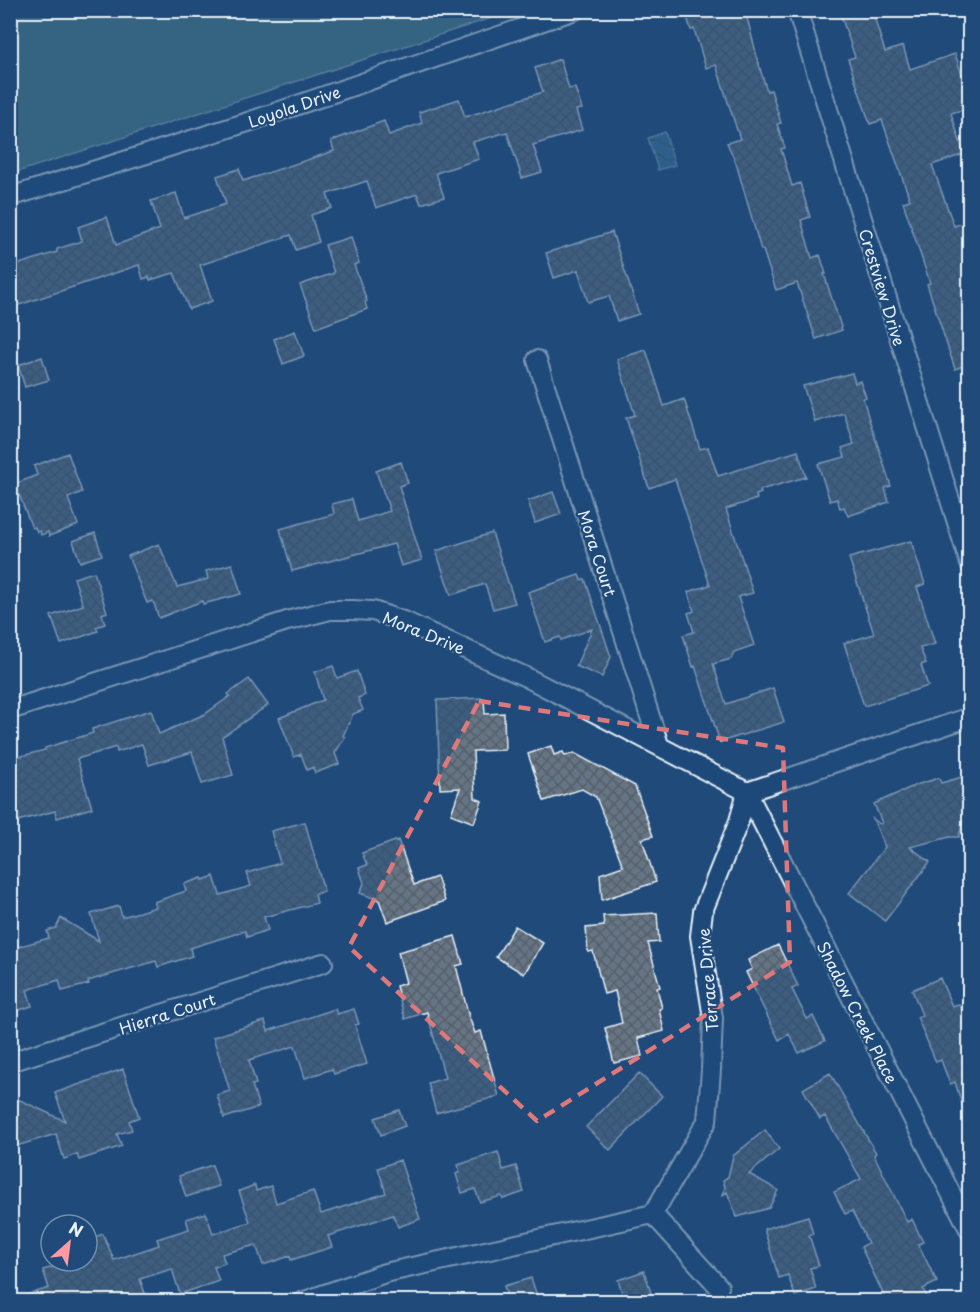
<svg xmlns="http://www.w3.org/2000/svg" width="980" height="1312" font-family="'Playpen Sans',sans-serif">
<style>
.grass{fill:#51818c;stroke:#9cb9c2;stroke-width:1.5}
.water{fill:url(#water-waves);stroke:#84a8c2;stroke-width:1.5}
.building{fill:url(#building-cross-hatch);stroke:#e8f1f8;stroke-width:1.5}
.lines{fill:none;stroke-linecap:round;stroke-linejoin:round}
.minor-casing{stroke:#e8f1f8;stroke-width:22}
.minor{stroke:#1f4a7a;stroke-width:18}
.marked{fill:none;stroke:#dd787b;stroke-width:4.5;stroke-dasharray:12 8;stroke-linejoin:round}
.labels{text-anchor:middle;dominant-baseline:central;stroke-width:4.5;stroke-linejoin:round;paint-order:stroke}
.street-label{font-size:16px;fill:#e8f1f8;stroke:#1f4a7a}
</style>
<defs>
<pattern id="water-waves" width="16" height="10" patternUnits="userSpaceOnUse" patternTransform="scale(1.5)"><rect width="16" height="10" fill="#41789e"/><path d="M0 5q4-4 8 0t8 0" fill="none" stroke="#436278"/></pattern>
<pattern id="building-cross-hatch" width="8" height="8" patternUnits="userSpaceOnUse" patternTransform="scale(1.5)"><rect width="8" height="8" fill="#657485"/><path d="M0 0l8 8M0 8l8-8" fill="none" stroke="#565e68"/></pattern>
</defs>
<rect width="100%" height="100%" fill="#1f4a7a"/>
<filter id="ink" filterUnits="userSpaceOnUse"><feTurbulence type="fractalNoise" baseFrequency=".0167" numOctaves="2"/><feDisplacementMap in="SourceGraphic" scale="12" xChannelSelector="R" yChannelSelector="G"/><feConvolveMatrix kernelMatrix="1 2 1 2 8 2 1 2 1" color-interpolation-filters="sRGB"/></filter>
<g filter="url(#ink)">
<!-- grass -->
<path class="grass" d="M11,10H513V11L11,174Z"/>
<!-- water -->
<path class="water" d="M665,132L675,165L658,170L648,138Z"/>
<!-- building -->
<path class="building" d="M685,10H745L761,72L767,91L771,90L781,123L777,124L785,148L781,149L792,186L800,183L810,217L801,220L812,258L820,255L826,274H824L842,330L816,339L797,283L776,290L763,250H761L736,163L727,143L740,139L716,65L706,68L694,29L691,30Z
M839,10H872L885,52L903,46L910,69L955,54L969,95V108L951,113L964,154L932,165L954,226L969,221V364L955,369L927,284L930,283L903,202L910,200L882,120L870,124L848,59L855,57Z
M560,59L569,89L575,88L582,109L576,110L582,130L533,145L542,172L522,178L507,132L473,142L479,159L436,173L444,197L421,204L417,194L376,208L367,181L327,194L332,208L311,215L319,242L296,250L291,235L200,265L212,301L189,309L174,273L150,280L149,277L143,279L139,265L10,308V267L57,252V249L82,241L78,227L107,217L116,245L160,229L151,201L176,193L184,218L226,204L217,176L239,169L243,181L334,151L331,141L384,121L389,135L422,123L419,112L459,99L465,117L543,92L535,68Z
M612,232L639,314L617,321L609,296L588,302L578,270L554,278L546,253Z
M351,237L359,263L354,265L367,301L365,302L367,309L316,328L300,285L334,273L325,245Z
M295,331L304,356L283,364L274,339Z
M646,350L664,406L684,399L700,449L708,447L718,476L798,451L806,477L760,490L761,493L756,495L757,499L726,509L753,593L738,597L754,645L734,652L731,659L713,664L726,704L773,688L784,722L720,742L695,666L693,667L683,635L694,632L688,613L694,611L688,592L710,585L675,479L649,488L626,418L635,415L617,359Z
M42,357L49,380L25,387L18,365Z
M852,373L855,383L860,381L866,397L863,398L868,416L891,486L885,488L889,502L848,516L844,507L840,508L837,499L830,501L818,464L845,457L842,448L854,444L844,413L815,422L803,386Z
M68,453L82,492L68,498L78,525L49,536L48,532L41,535L40,531L37,532L35,527L32,528L15,484L37,475L34,466Z
M401,462L408,483L399,486L422,560L401,566L394,544L292,571L280,529L334,514L332,504L352,499L358,521L390,511L376,471Z
M553,492L561,514L535,523L528,501Z
M95,533L102,555L80,562L73,541Z
M492,533L515,603L493,609L485,584L451,595L436,551Z
M911,541L925,584L917,587L935,644L920,648L926,663L921,665L928,686L864,706L844,643L874,634L849,558Z
M159,544L177,587L208,579L206,571L232,564L241,594L203,604L202,601L159,618L153,601L147,603L128,556Z
M94,572L107,612L102,614L105,624L96,627L98,631L61,644L51,616L83,605L74,578Z
M579,575L581,580L585,579L611,657L602,677L576,666L592,629L561,640L560,637L545,642L528,592Z
M333,666L337,678L357,671L365,695L358,698L363,710L353,714L343,736L345,737L335,753L339,764L315,773L313,767L307,770L301,754L294,757L279,718L323,700L315,672Z
M249,679L268,705L222,737L233,775L202,784L192,752L149,765L142,744L117,752L116,747L77,759L92,808L57,818L55,811L10,823V759L45,750V748L93,733L92,729L151,710L159,734L205,714L230,696L228,694Z
M484,698L485,714L504,713L505,750L473,751L475,798L482,801L474,823L451,814L460,788L440,789L437,700Z
M551,746L554,755L563,752L565,756L574,753L635,786L653,836L642,839L656,882L602,900L600,874L623,866L596,797L582,789L544,801L528,754Z
M969,775V819L963,821L959,837H950L910,847L930,862L885,921L849,893L885,847L873,819L880,824L882,823L874,804L916,785L939,778L941,783Z
M305,822L324,891L315,894L317,903L264,917L268,930L247,937L245,931L190,948L192,956L158,967L156,961L88,981L89,984L62,991L59,980L27,990L32,1006L10,1013V949L49,938L47,931L56,928L61,918L99,941L91,914L119,906L122,917L156,907L154,902L186,891L184,884L202,878L203,880L214,876L220,895L251,886L247,873L280,863L271,831Z
M398,840L414,885L437,877L445,901L387,922L379,900L360,893L364,883L359,868L367,865L362,853Z
M657,913L659,942L648,943L660,987L657,988L662,1008L659,1009L664,1031L638,1038L642,1056L614,1063L605,1028L622,1023L615,991L604,994L593,951L588,952L586,928L604,926L603,916Z
M515,926L543,943L524,974L496,957Z
M455,936L463,964L456,966L469,1017L475,1033L481,1031L499,1096L436,1113L428,1083L445,1078L427,1012L405,1019L396,986L406,983L398,952Z
M778,945L798,986L792,989L807,1019L813,1016L825,1041L799,1053L789,1034L779,1040L746,972L752,969L748,960Z
M940,978L952,1006L959,1004L966,1020L962,1022L969,1039V1116L966,1117L955,1082L950,1084L941,1060L936,1062L917,1017L922,1015L912,990Z
M335,1009L337,1014L354,1009L359,1024L355,1025L367,1064L334,1074L332,1069L305,1078L295,1046L249,1060L256,1084L252,1085L259,1107L224,1118L217,1095L230,1091L213,1037L265,1021L268,1031Z
M123,1069L139,1117L129,1121L132,1130L117,1134L122,1146L79,1160L77,1154L64,1159L56,1134L10,1148V1103L20,1100L65,1121L55,1093Z
M639,1073L662,1096L610,1150L586,1127Z
M830,1073L876,1153L874,1155L907,1222L912,1219L923,1242L918,1244L937,1282L923,1289L930,1302H887L861,1247L868,1243L852,1211L845,1214L834,1192L861,1179L825,1116L820,1119L803,1089Z
M399,1110L405,1126L381,1135L375,1118Z
M765,1130L779,1149L749,1174L778,1190L769,1208L737,1217L727,1192L723,1195L725,1187L723,1180L728,1177L733,1156Z
M498,1152L503,1170L516,1166L524,1192L503,1199L501,1196L480,1202L475,1189L462,1193L456,1174L460,1172L458,1165Z
M400,1160L420,1219L398,1227L393,1215L328,1236L332,1247L291,1260L290,1256L263,1265L256,1245L222,1254L225,1263L214,1267L219,1281L180,1294L172,1269L140,1279L148,1302H17V1298L49,1288L43,1270L73,1261H87V1240L103,1234L114,1260L159,1245L157,1239L189,1229L186,1219L206,1213L213,1234L250,1222L239,1191L255,1185L256,1191L271,1186L276,1203L313,1191L321,1214L386,1193L378,1168Z
M212,1165L219,1186L186,1197L179,1176Z
M808,1216L813,1234L809,1235L819,1266L810,1268L816,1289L795,1296L788,1275L779,1278L764,1229Z
M644,1271L654,1302H625L618,1280Z
M531,1278L539,1302H509L504,1286Z"/>
<g class="lines">
<!-- minor casing -->
<g class="minor-casing">
<path id="minor" d="M797,10L970,564
M10,197L245,123L575,10
M537,360L659,745
M10,710L287,621L330,610H352L373,611L406,622L526,677L747,792
M747,792L970,1231
M747,792L970,717
M10,1062L323,963
M653,1214L719,1287
M302,1302L385,1273L653,1214L707,1121L711,1070L713,1018L700,936L703,911L739,821L747,792"/>
</g>
<!-- minor -->
<use href="#minor" class="minor"/>
</g>
</g>
<!-- marked area -->
<path d="M0 0H980V1312H0ZM479,701L783,748L790,962L537,1121L349,947Z" fill="#1f4a7a" fill-opacity=".55" fill-rule="evenodd"/>
<path class="marked" d="M479,701L783,748L790,962L537,1121L349,947Z"/>
<g class="labels">
<!-- street labels -->
<g class="street-label">
<text transform="translate(294 106) rotate(-19)">Loyola Drive</text>
<text transform="translate(883 287) rotate(73)">Crestview Drive</text>
<text transform="translate(598 553) rotate(72)">Mora Court</text>
<text transform="translate(424 632) rotate(22)">Mora Drive</text>
<text transform="translate(707 980) rotate(-95)">Terrace Drive</text>
<text transform="translate(858 1012) rotate(63)">Shadow Creek Place</text>
<text transform="translate(167 1013) rotate(-18)">Hierra Court</text>
</g>
</g>
<!-- margin -->
<rect width="980" height="1312" fill="none" stroke="#1f4a7a" stroke-width="36"/>
<rect x="18" y="18" width="944" height="1276" fill="none" stroke="#e8f1f8" stroke-width="2" filter="url(#ink)"/>
<!-- north arrow -->
<g transform="translate(69 1243) rotate(28)"><circle r="28" fill="#1f4a7a" stroke="#6f8dac" stroke-width="1.5"/>
<path d="M0-4.5L10 22L0 15L-10 22Z" fill="#ff9aa2"/>
<text y="-9" font-size="16" font-weight="bold" text-anchor="middle" fill="#e8f1f8">N</text>
</g>
</svg>
